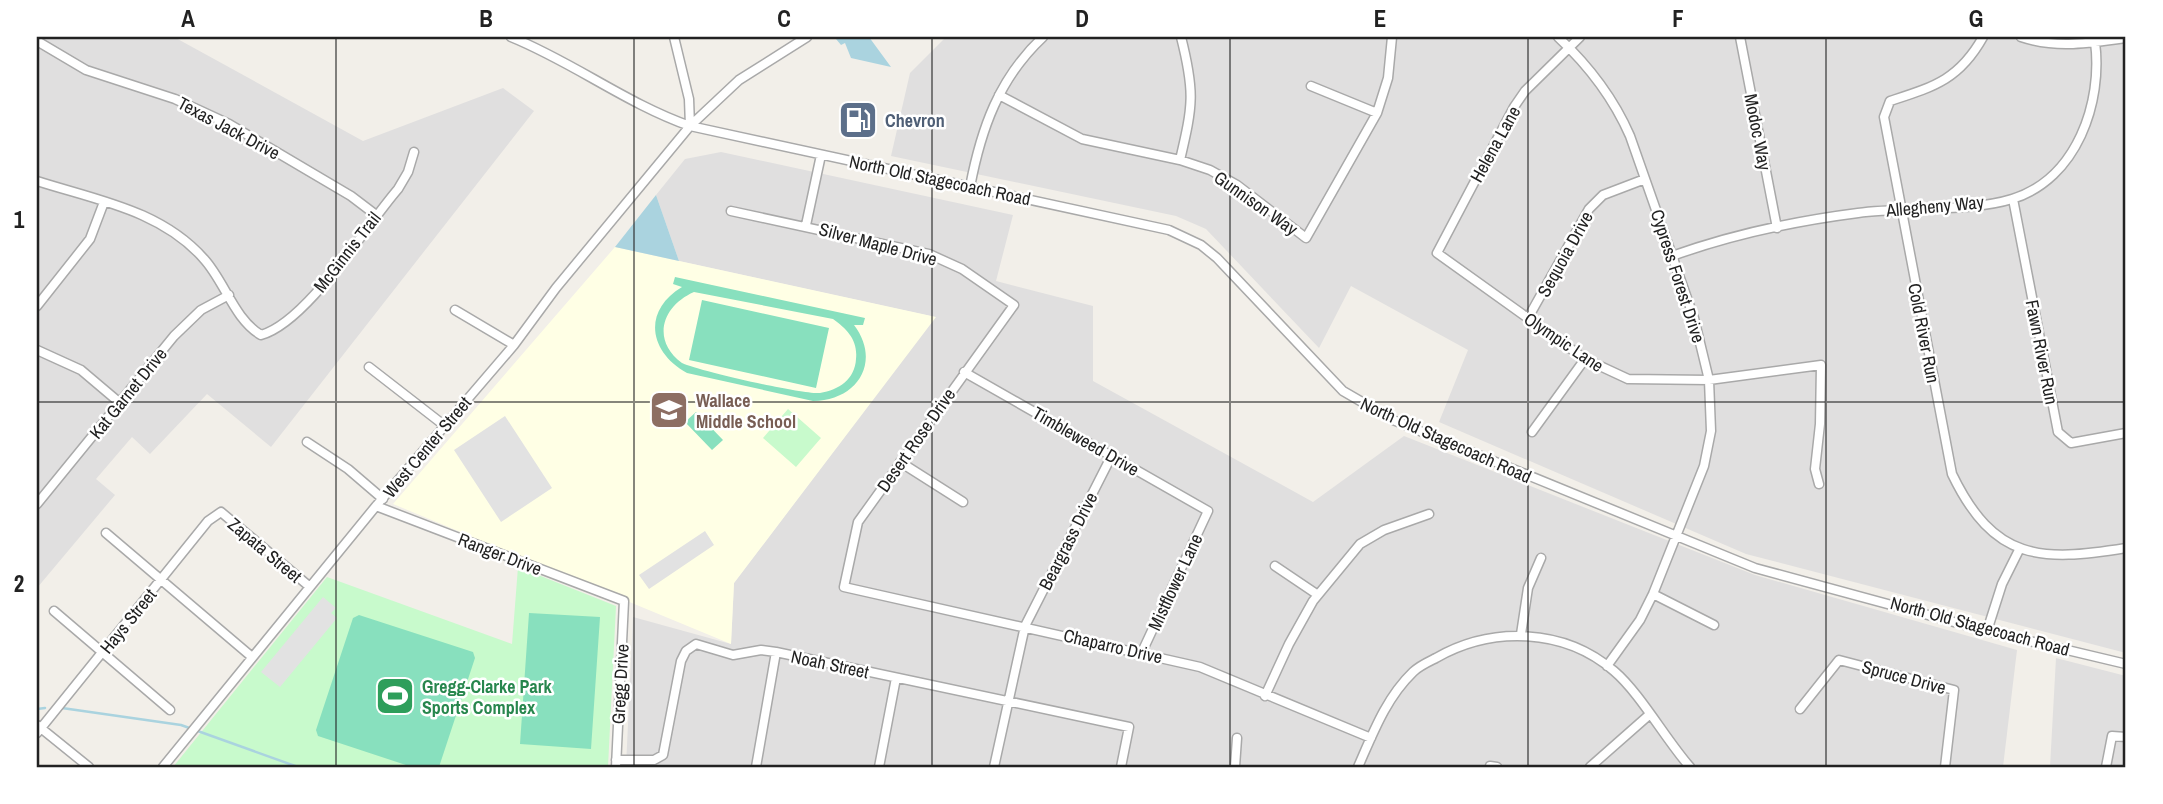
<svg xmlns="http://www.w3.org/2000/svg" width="2163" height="804" font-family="'Archivo Narrow',sans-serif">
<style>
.residential{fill:#e0dfdf}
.education{fill:#ffffe5}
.park{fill:#c8facc}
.pitch{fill:#88e0be;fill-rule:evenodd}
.parking{fill:#e2e2e2}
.water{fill:#aad3df}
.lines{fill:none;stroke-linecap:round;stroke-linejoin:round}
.stream{stroke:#aad3df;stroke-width:2.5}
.minor-casing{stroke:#a9a9a9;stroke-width:11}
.minor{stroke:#fff;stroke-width:8}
.grid{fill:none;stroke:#222;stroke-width:2;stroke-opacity:0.55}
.labels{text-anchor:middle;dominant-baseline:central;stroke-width:5;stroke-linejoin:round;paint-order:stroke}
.service-label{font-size:18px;font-weight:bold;fill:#4e5e75;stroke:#fff;text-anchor:start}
.street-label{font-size:18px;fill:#222;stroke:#fff}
.education-label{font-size:18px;font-weight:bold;fill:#785e54;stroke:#fff;text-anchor:start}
.leisure-label{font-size:18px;font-weight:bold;fill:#27864d;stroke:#fff;text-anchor:start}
.neatline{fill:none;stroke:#222;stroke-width:2.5}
.grid-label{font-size:23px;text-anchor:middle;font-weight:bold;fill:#222}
</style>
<rect width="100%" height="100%" fill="#f2efe9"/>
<!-- residential -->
<path class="residential" d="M37,37H174L363,141L503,88L534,111L271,447L207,394L150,454L132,437L96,479L115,495L37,588Z
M946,37H2126V653L1746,554L1439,422L1468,350L1351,286L1319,348L1206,229L1176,216L891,156L910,73Z
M721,152L1013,215L996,281L1093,306V381L1313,502L1404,436L1755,575L2017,650L2003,767H626L633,617L731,644L734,583L935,317L679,261L656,195L685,159Z
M2056,658L2126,676V767H2050Z"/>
<!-- education -->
<path class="education" d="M615,247L936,317L734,583L731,644L393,504Z"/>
<!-- park -->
<path class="park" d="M788,409L821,438L796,467L763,438Z
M518,567L616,606L608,767H173L327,577L512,644Z"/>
<!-- pitch -->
<path class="pitch" d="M675,277L865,318L863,325H854C882,362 857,401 813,401L687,373C649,352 642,311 682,287L673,284ZM694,292L833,319C847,329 858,340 856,359C855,379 839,390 820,393C804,395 699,371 682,363C651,340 662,306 694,292Z
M702,300L829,328L816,388L689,360Z
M696,412L723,440L712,450L685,422Z
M529,613L600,617L591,749L520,744Z
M359,615L473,652L475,658L439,767H412L318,736L316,730L353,618Z"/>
<!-- parking -->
<path class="parking" d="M505,416L552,488L501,522L454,450Z
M705,531L714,545L649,589L639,575Z
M323,597L336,608L331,613L337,618L280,687L261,672Z"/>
<!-- water -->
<path class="water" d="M840,37H869L891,67L851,58L845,43L841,45L836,39Z
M656,195L679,261L615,247Z"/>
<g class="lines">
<!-- stream -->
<path class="stream" d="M62,708L181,725L298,767
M37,709L45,708"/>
<!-- minor casing -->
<g class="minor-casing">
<path id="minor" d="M511,37C573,62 627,104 690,126L1169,230L1201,245L1217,258L1343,391L1393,420L1755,568L1987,631L2126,664
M674,37L689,99L690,126
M1558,37C1589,66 1613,97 1630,136L1694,318L1709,380L1711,431L1704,466L1653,594L1640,620L1607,666
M1580,37L1525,91L1514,107L1437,253L1585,359L1628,379L1709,380L1821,365L1820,424L1815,469L1819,484
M1740,37L1777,228
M1983,37C1959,80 1933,87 1890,101L1884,117L1952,474C1994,561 2040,562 2126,548
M2021,37C2057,49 2089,43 2126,38
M37,41L86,70L175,99L229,124L351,196L376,215
M1311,86L1377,113
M999,95L1082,139L1180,160L1210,170L1237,185L1306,238L1377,113L1388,78L1392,37
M1180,160C1193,105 1195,92 1181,37
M37,181C96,200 161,210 204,259C225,282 234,319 261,335C307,322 365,227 398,189L408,172L414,152
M970,187C981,129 999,78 1043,37
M2013,199L2058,432L2071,443L2126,433
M731,211L929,254L962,269L1014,305L858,522L844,587L1200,667L1371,738
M806,225L821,155
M1672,256C1731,235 1795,221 1858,213C1904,207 1971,212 2012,199C2077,179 2103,102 2095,42
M37,306L90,239L104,202
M455,310L514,345
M1528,318L1589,209L1603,195L1645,179
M37,350L81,370L120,403
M369,367L445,426
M964,372L1208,511L1142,652
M1532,432L1585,359
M307,442L348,469L383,499
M900,462L963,502
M37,504L174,336L201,310L229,295
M376,506L624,601L616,767
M106,533L252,657
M1275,566L1318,595
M1653,594L1714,625
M54,611L170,710
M1987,631L2002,584L2020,548
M1521,634L1528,588L1541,558
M1265,696L1289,644L1313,601L1360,544L1384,530L1429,514
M1800,709L1839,660L1954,690L1945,767
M37,725L89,767
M37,733L208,521L221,512L310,587
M616,760H654L663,755L681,661L686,651L696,644L733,655L761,650L776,652L1129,727L1121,767
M1490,766L1497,767
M163,767L376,506L514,345L556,288L690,126L739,80L807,37
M756,767L776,652
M879,767L896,678
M994,767L1025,626L1112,455
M1235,767L1237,738
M1358,767C1373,733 1386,698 1413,672C1419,666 1428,662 1436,658C1492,626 1564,628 1614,671C1640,693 1666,740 1690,767
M1590,767L1649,715
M2106,767L2112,736L2126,737"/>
</g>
<!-- minor -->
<use href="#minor" class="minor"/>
</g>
<!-- grid -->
<path class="grid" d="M336,37V767M634,37V767M932,37V767M1230,37V767M1528,37V767M1826,37V767M37,402H2126"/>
<!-- icons -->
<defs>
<g id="fuel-square" transform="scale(2.0125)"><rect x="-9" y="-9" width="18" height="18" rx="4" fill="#5c6f8a" stroke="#fff"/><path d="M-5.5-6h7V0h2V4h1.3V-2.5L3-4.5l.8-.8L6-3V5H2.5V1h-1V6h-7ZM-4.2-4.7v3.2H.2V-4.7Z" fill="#fff"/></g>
<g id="school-square" transform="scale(2.0125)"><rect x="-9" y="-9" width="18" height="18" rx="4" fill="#8d6e63" stroke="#fff"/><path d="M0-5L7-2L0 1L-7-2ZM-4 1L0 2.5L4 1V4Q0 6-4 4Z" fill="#fff"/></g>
<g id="stadium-square" transform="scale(2.0125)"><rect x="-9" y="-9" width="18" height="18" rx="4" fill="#2e9e5b" stroke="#fff"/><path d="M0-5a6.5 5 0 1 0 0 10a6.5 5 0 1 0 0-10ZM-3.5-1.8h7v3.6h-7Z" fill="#fff"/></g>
</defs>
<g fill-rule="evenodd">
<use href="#fuel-square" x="858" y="120"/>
<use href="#school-square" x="669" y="410"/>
<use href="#stadium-square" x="395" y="696"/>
</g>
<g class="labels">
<!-- service labels -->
<g class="service-label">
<text x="885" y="120">Chevron</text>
</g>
<!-- street labels -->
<g class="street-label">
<text transform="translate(229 128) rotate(28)">Texas Jack Drive</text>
<text transform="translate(1758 132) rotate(79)">Modoc Way</text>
<text transform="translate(1495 144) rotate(-61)">Helena Lane</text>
<text transform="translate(940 180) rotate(12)">North Old Stagecoach Road</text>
<text transform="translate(1256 203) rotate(35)">Gunnison Way</text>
<text transform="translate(1935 206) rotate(-5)">Allegheny Way</text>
<text transform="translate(878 244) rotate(15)">Silver Maple Drive</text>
<text transform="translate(347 252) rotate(-52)">McGinnis Trail</text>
<text transform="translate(1565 254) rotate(-61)">Sequoia Drive</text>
<text transform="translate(1678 276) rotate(72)">Cypress Forest Drive</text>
<text transform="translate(1924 333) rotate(79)">Cold River Run</text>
<text transform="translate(1564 342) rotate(34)">Olympic Lane</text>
<text transform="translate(2042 352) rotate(79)">Fawn River Run</text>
<text transform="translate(128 393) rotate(-51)">Kat Garnet Drive</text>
<text transform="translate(916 440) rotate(-55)">Desert Rose Drive</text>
<text transform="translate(1446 440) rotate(24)">North Old Stagecoach Road</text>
<text transform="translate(1086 441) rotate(30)">Timbleweed Drive</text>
<text transform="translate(427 447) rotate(-50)">West Center Street</text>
<text transform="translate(1068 541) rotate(-63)">Beargrass Drive</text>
<text transform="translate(265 550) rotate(40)">Zapata Street</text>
<text transform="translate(500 554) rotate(21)">Ranger Drive</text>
<text transform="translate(1175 582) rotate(-65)">Mistflower Lane</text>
<text transform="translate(128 621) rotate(-51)">Hays Street</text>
<text transform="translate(1980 626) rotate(15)">North Old Stagecoach Road</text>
<text transform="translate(1113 646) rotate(13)">Chaparro Drive</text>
<text transform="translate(830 664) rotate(12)">Noah Street</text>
<text transform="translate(1904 677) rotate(15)">Spruce Drive</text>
<text transform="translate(620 684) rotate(-87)">Gregg Drive</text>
</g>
<!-- education labels -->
<g class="education-label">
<text x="696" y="400">Wallace<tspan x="696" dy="21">Middle School</tspan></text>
</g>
<!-- leisure labels -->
<g class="leisure-label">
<text x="422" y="686">Gregg-Clarke Park<tspan x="422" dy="21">Sports Complex</tspan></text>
</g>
</g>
<!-- border -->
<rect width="2163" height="804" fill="none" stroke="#ffffff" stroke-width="77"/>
<rect x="38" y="38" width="2086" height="728" class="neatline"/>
<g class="grid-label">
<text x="188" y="27">A</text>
<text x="486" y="27">B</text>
<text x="784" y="27">C</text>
<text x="1082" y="27">D</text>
<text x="1380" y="27">E</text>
<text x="1678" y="27">F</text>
<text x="1976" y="27">G</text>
<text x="19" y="228">1</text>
<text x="19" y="592">2</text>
</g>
</svg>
